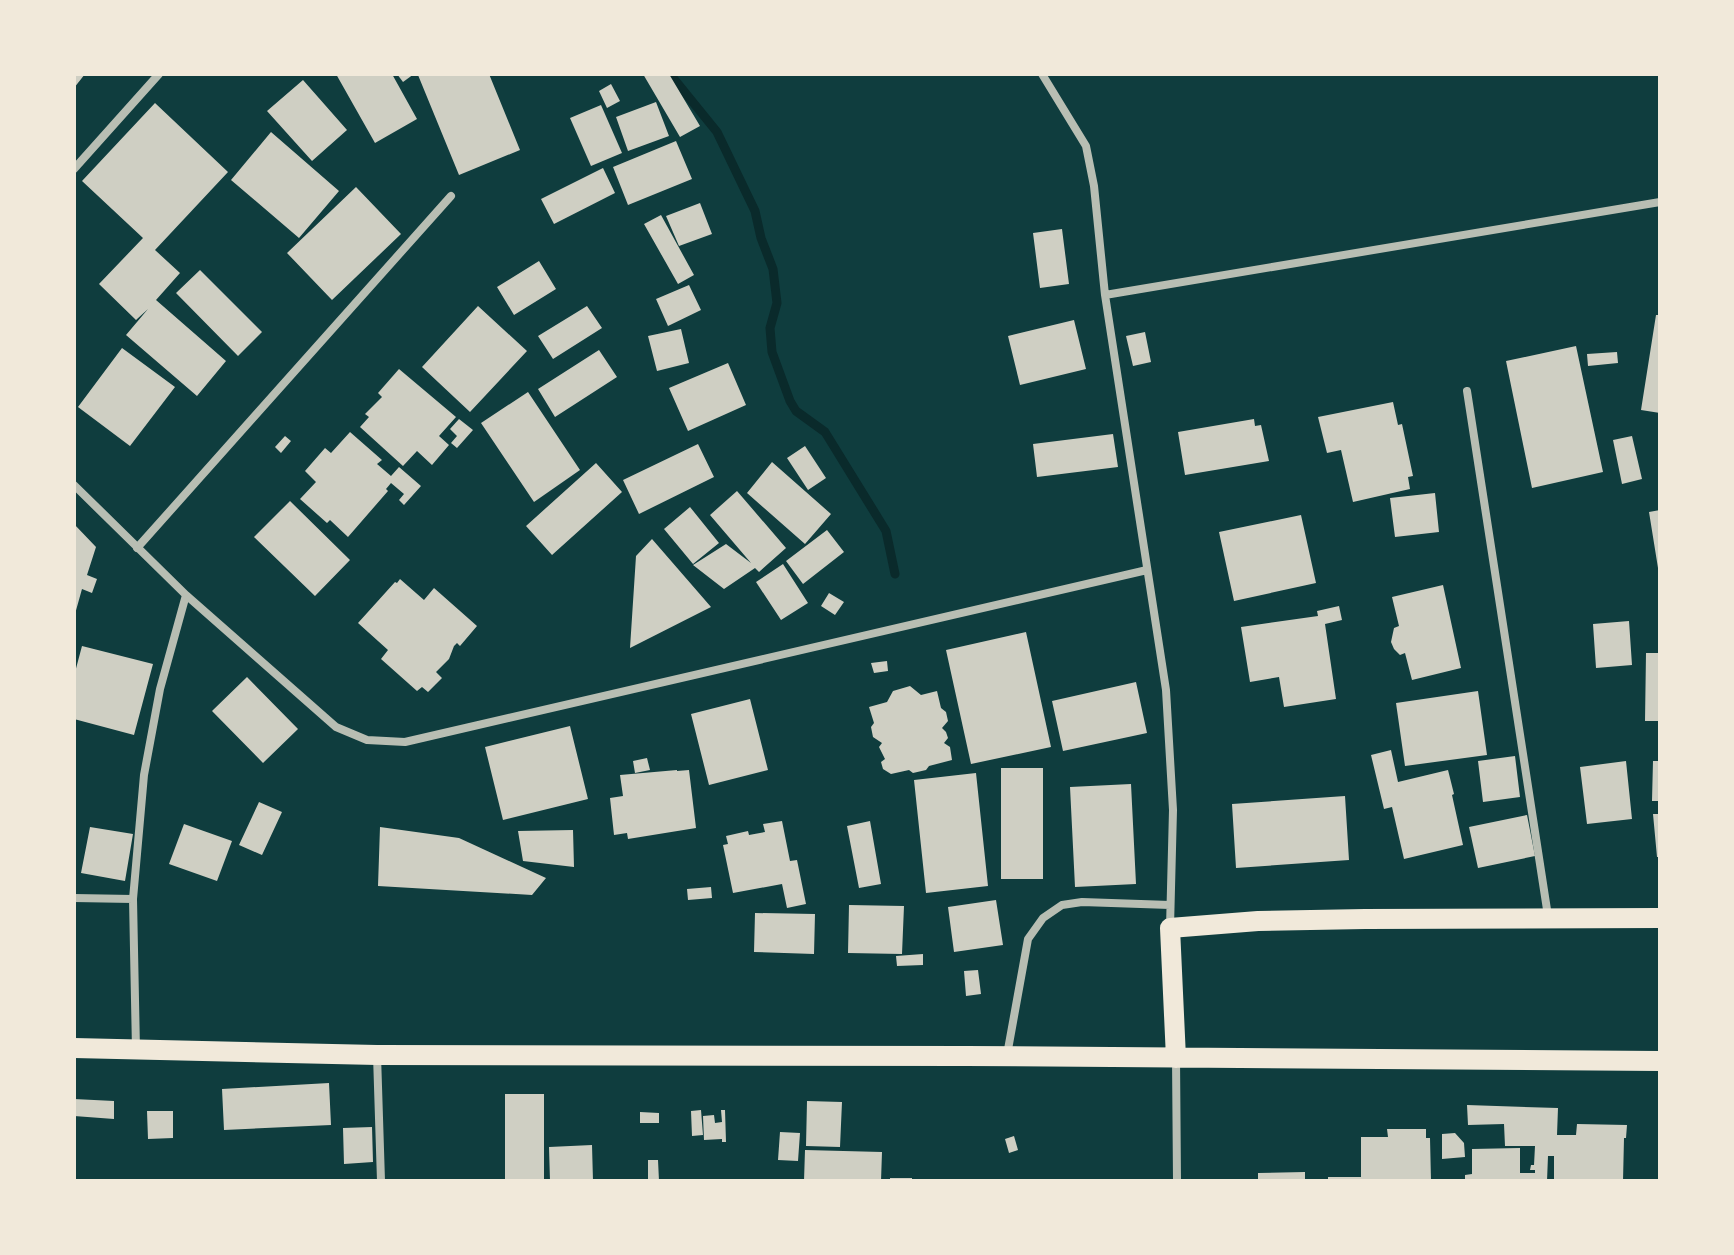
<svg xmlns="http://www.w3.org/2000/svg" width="1734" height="1255" font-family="Bitter,serif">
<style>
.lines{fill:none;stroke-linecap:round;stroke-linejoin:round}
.stream{stroke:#0a2a2b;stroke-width:9}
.building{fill:#cfcfc3}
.minor{stroke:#b8beb3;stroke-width:8}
.primary{stroke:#f1e9da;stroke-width:20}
</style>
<rect width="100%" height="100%" fill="#0f3d3e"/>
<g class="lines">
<!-- stream -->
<path class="stream" d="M670,74L717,132L755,211L761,238L773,269L777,303L770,328L772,352L790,401L796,411L825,432L886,531L895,574"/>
</g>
<!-- building -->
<path class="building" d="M74,74H85L74,88Z
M336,74H392L417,119L375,143Z
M397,74H414L403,82Z
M422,74H489L520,150L459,175L418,75Z
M643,74H669L700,126L680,137Z
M303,80L347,130L312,161L267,111Z
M611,84L620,101L607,108L599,91Z
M656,102L669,136L628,151L616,117Z
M155,103L228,172L155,250L180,273L156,300L226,361L197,396L126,335L148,309L136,320L99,284L143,238L82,181Z
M601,105L622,153L591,166L570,118Z
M271,132L339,191L299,238L231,180Z
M676,141L692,179L628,205L613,167Z
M603,168L615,193L554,224L541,199Z
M356,187L401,234L332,300L287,253Z
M700,203L712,234L679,246L666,216Z
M661,215L694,275L678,284L644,224Z
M1062,229L1069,284L1040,288L1033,233Z
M539,261L556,289L514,315L497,287Z
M200,270L262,332L238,356L176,293Z
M689,285L701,310L668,326L656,299Z
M478,306L527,351L470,412L422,367Z
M587,306L602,328L553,359L538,336Z
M1656,315H1660V413L1641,410Z
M1074,320L1086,369L1020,385L1008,336Z
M681,329L689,363L657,371L648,336Z
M1145,332L1151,362L1133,366L1126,336Z
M1576,346L1603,472L1532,488L1506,361Z
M122,348L175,387L130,446L78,407Z
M599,350L617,377L555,417L538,389Z
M1617,352L1618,363L1588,366L1587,354Z
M728,363L746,405L688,431L669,388Z
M399,369L456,417L439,436L449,445L432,465L417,451L403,466L360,427L369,417L365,414L382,397L378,393Z
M528,392L580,470L534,502L481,423Z
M1393,402L1398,425L1402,424L1413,476L1408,477L1410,489L1353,502L1341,450L1327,453L1318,417Z
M459,419L473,430L457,448L451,443L457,436L450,429Z
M1254,419L1255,426L1261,425L1269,461L1185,475L1178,432Z
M350,432L382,460L377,464L391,476L399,467L421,486L404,505L399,500L404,494L391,483L386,489L388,491L348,537L330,520L327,523L300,499L316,482L305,471L325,448L331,453Z
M1113,434L1118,467L1037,477L1033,444Z
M285,436L291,441L281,453L275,447Z
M1632,436L1642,479L1622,484L1613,440Z
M698,444L714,477L639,514L623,480Z
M805,446L826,478L808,490L787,458Z
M772,462L831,514L805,544L747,493Z
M596,463L622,492L552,555L526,526Z
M737,491L786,548L759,572L755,568L724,589L693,565L726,544L751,563L710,515Z
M1435,493L1439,532L1395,537L1390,498Z
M290,501L350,560L315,596L254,537Z
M690,507L719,543L693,564L664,529Z
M1660,510V568H1658L1649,512Z
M1301,515L1316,583L1234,601L1219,532Z
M74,524L96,547L87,575L97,579L92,593L82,589L75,614Z
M827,530L844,552L803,584L786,561Z
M652,539L711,607L630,648L636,556Z
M783,564L808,603L781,620L756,582Z
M400,579L424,600L434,588L477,626L460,646L457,643L454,646L449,659L436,672L442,678L428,692L422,687L417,691L381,659L388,650L358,623L395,582L397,583Z
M1443,585L1461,668L1412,680L1405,653L1400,655L1394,649L1391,642L1394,628L1399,626L1392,597Z
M829,593L844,602L835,615L821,606Z
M1339,606L1342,620L1325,624L1336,699L1284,707L1279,677L1250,682L1241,627L1318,616L1317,611Z
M1629,621L1632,665L1596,668L1593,624Z
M1026,632L1051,747L971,764L946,650Z
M82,646L153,664L134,735L74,719V676Z
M1646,653H1660V721H1645Z
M887,661L888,671L874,673L871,663Z
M247,677L298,729L263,763L212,711Z
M1136,682L1147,733L1063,751L1052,701Z
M910,686L921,695L937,691L941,708L946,712L948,721L942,728L946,732L948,738L944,743L950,747L952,760L929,766L926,770L913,773L909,770L891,774L883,769L881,762L885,759L879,747L882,743L873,737L871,727L874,723L869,707L887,702L893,691Z
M1478,691L1487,755L1405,766L1396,703Z
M750,699L768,770L709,785L691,714Z
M570,726L588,799L503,820L485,747Z
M1391,750L1398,782L1448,770L1454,794L1452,795L1463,845L1404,859L1392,807L1384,809L1371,755Z
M1515,756L1520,797L1483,802L1478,761Z
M647,758L650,770L635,773L633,761Z
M1626,761L1632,819L1587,824L1580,767Z
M1653,761H1660V801H1652Z
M1001,768H1043V879H1001Z
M677,770V771L689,770L696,828L628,839L627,833L614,835L610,798L623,796L620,775Z
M976,773L988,886L926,893L914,780Z
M1131,784L1136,884L1075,887L1070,787Z
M1345,796L1349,860L1236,868L1232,804Z
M259,802L282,812L262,855L239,845Z
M1653,814H1660V857H1657Z
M1527,815L1535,856L1478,868L1469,827Z
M782,821L790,861L797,860L806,904L787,908L782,884L733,893L723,845L728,844L726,836L748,831L749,835L765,832L763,824Z
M870,821L881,884L859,888L847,826Z
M184,824L232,841L217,881L169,864Z
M90,827L133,834L125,881L81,873Z
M380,827L459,838L546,878L532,895L378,886Z
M573,830L574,867L523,861L518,831Z
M711,887L712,898L688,900L687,889Z
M996,900L1003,945L954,952L948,907Z
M849,905L904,906L902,954L848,953Z
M755,913L815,914L814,954L754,952Z
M923,954V965L897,966L896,956Z
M978,970L981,994L966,996L964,971Z
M329,1083L331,1125L224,1130L222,1089Z
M505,1094H544V1181H505Z
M74,1099L114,1101V1119L74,1116Z
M807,1101L842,1102L840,1147L806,1146Z
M1467,1105L1558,1108L1557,1135H1576L1577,1124L1627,1125L1626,1138H1624L1623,1181H1554V1156H1548L1547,1181H1465V1175L1472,1174V1149L1520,1148V1173H1535V1170H1530L1531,1165H1534L1535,1146H1505L1504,1124L1468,1125Z
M701,1110L703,1135L692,1136L691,1111Z
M721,1110H725L726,1142H722V1139L704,1140L703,1116L714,1115L715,1123L722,1122Z
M147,1111H173V1138L148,1139Z
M640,1112L659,1113V1123H640Z
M372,1127L373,1162L344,1164L343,1128Z
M1387,1129H1426V1138H1430L1431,1181H1328V1177H1361V1137H1388Z
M780,1132L800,1133L798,1161L778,1160Z
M1455,1133L1464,1143L1465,1157L1442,1159V1134Z
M1014,1136L1018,1150L1009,1153L1005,1139Z
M592,1145L593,1181H550L549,1147Z
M805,1150L882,1152L881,1181H804Z
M648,1160H658L659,1181H648Z
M1305,1172V1181H1258V1173Z
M890,1178H912V1181H890Z"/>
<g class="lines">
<!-- minor -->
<path class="minor" d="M1042,74L1086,146L1094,186L1105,295L1166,690L1173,810L1170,927
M74,169L159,74
M1105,295L1660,202
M1467,391L1548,916
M74,485L186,595L160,689L144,775L133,899L136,1050
M137,548L451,196
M186,595L336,727L367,740L405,742L1147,570
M74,898L133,899
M377,1055L381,1181
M1007,1055L1028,939L1043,918L1062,905L1082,902L1170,905
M1176,1058L1177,1181"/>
<!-- primary -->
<path class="primary" d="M74,1048L377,1055L966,1056L1660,1061
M1176,1058L1170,928L1258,921L1365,919L1660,918"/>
</g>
<!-- border -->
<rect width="1734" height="1255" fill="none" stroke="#f1e9da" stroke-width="152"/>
</svg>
